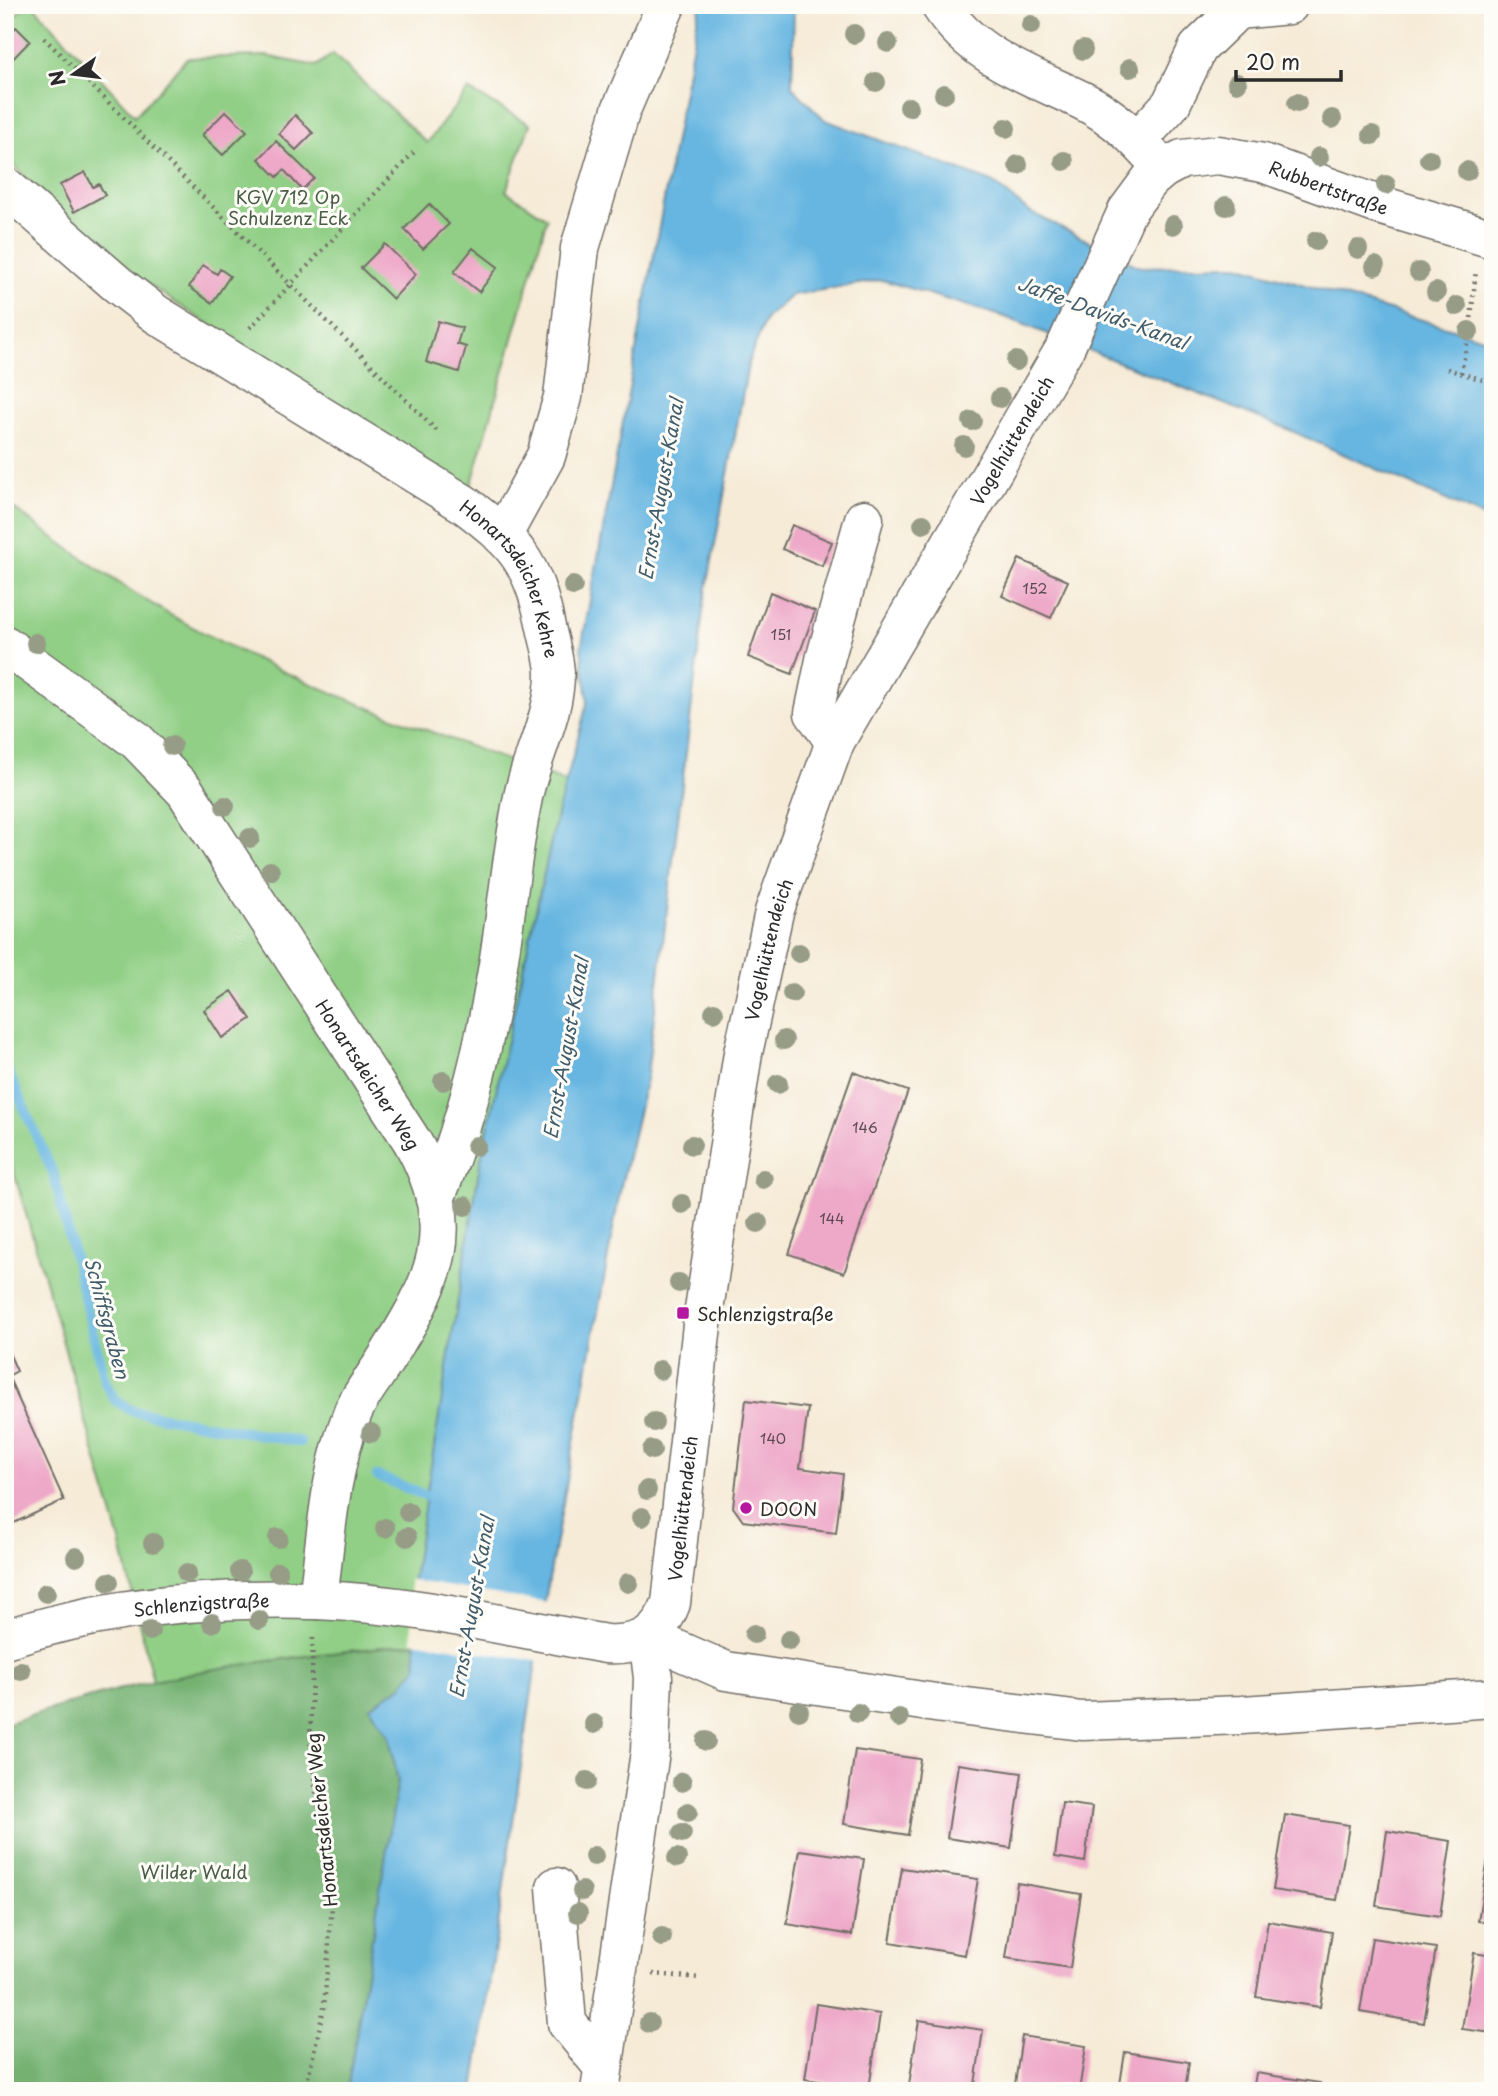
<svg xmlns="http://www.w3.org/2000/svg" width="1498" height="2096" font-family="'Playpen Sans',sans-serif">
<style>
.green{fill:#90cf85;stroke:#5e7d58;stroke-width:2}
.forest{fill:#74b272;stroke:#506e4e;stroke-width:2}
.water{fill:#66b6e1;stroke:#487086;stroke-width:2}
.pier{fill:#f6ebd7}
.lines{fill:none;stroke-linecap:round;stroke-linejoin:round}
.stream{stroke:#66b6e1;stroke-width:10}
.building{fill:#eea8c8}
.minor-casing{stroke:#726e67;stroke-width:41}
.path{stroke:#726e67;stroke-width:4.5;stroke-dasharray:2 5;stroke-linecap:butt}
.minor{stroke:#fff;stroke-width:38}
.tree{fill:#979c87}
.poi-dot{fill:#b5179e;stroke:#fdfcf7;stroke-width:2.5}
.labels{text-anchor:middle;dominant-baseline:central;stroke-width:6;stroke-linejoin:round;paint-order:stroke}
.number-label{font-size:14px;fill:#5c4a52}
.street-label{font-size:18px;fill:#2b2b2b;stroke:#fdfcf7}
.park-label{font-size:18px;fill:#495c46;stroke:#fdfcf7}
.poi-label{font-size:18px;fill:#2b2b2b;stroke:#fdfcf7;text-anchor:start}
.water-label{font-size:19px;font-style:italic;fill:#405c6b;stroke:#fdfcf7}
</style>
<rect width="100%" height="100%" fill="#fdfcf7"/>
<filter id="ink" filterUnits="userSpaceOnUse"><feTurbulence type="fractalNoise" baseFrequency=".0143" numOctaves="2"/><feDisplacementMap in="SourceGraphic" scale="14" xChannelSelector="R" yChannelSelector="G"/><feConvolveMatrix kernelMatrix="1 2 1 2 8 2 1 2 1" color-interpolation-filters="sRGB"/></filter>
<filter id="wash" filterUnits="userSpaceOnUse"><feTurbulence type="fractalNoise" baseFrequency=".00686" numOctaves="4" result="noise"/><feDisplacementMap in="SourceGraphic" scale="28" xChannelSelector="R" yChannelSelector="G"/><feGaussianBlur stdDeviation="1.57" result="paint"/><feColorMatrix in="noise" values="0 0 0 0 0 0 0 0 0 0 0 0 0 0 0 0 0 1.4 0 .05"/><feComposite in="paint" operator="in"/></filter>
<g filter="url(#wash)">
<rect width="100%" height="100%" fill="#f6ebd7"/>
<!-- green -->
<path class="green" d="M26,5H33L135,116L187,58L266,56L316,66L333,54L427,143L468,90L530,124L506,191L547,218L470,490L174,302L90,244L5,156V25Z
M5,502C57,541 111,580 167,613C294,685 433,732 568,783L557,815L480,1164L412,1586L416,1643L289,1658L153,1681L120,1541L5,1141Z"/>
<!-- forest -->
<path class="forest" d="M416,1643L417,1666L401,1687L370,1707L389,1736L398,1781L347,2091H5V1724C53,1708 101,1693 150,1682C237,1662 327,1654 416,1643Z"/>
<!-- water -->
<path class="water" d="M700,5H794L792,87L825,120L992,182L1028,211L1140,267L1238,265L1493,341V521L1285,428L1005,317L882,280L792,295L766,318L749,360L704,604L647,1075L621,1186L545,1601L474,2091H347L398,1781L389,1736L370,1707L401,1687L417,1666L412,1586L426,1496L480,1164L557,815L588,700L581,649Z"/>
<!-- pier -->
<path class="pier" d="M410,1580L548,1603L541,1662L412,1641Z"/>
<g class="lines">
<!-- stream -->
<path class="stream" d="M5,1065L54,1175L105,1382L115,1400L132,1411L300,1442
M377,1476L439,1501"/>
</g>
<g id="blocks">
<!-- building -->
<path class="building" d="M16,27L30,41L5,67V32L8,34Z
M226,111L247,131L223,155L202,135Z
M295,115L313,133L296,150L279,134Z
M276,141L314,178L302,190L284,170L277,177L259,159Z
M85,172L93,187L99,184L105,195L74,212L60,185Z
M429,204L449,224L423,249L404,229Z
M385,244L416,274L393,299L361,268Z
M473,248L498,267L479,292L454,272Z
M203,265L217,274L220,269L230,276L212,303L189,287Z
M438,321L462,328L457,344L466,347L459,372L426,362Z
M792,525L832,542L822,566L782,549Z
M1019,559L1068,581L1051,618L1002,596Z
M770,592L815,611L792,674L748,657Z
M232,991L251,1019L222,1038L204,1010Z
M853,1072L908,1091L844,1273L789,1254Z
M5,1344L17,1371L8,1376L64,1500L5,1527Z
M746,1400L808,1408L800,1468L843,1474L836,1533L743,1521L733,1507Z
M855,1750L920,1759L908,1835L844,1824Z
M958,1764L1022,1773L1011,1848L947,1838Z
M1062,1803L1092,1807L1085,1862L1055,1857Z
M1285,1815L1349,1825L1337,1900L1273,1890Z
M1387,1831L1451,1841L1440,1916L1376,1906Z
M1490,1846L1493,1847V1924L1478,1921Z
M800,1850L864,1859L852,1935L787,1924Z
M902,1868L978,1879L965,1955L890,1942Z
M1017,1883L1081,1894L1070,1968L1006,1958Z
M1268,1921L1332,1932L1320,2007L1256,1997Z
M1372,1938L1436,1948L1424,2023L1360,2012Z
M1474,1953L1493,1956V2033L1462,2029Z
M816,2004L880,2014L869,2089L805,2079Z
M919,2020L983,2030L974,2091H908Z
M1022,2036L1086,2046L1079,2091H1014Z
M1125,2052L1189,2062L1185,2091H1119Z
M1256,2073L1320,2083L1319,2091H1253Z"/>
</g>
</g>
<g filter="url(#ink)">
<use href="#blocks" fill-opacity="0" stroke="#726e67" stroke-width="2"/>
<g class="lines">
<!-- minor casing -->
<g class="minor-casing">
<g id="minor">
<path d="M940,5C973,57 1029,75 1081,100C1115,116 1140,142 1163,169"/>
<path d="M1138,140L1171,104L1198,48L1237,10L1289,5"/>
<path id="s1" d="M5,186L116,283L156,314L464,504C516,543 533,563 546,627C549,642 555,659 555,674C555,715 531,757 523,797C512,852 507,909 498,965C485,1044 466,1125 435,1199"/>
<path d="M502,536L546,456L563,397L580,248L621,110L666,5"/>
<path id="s2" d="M5,645L136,740L185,791L412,1141C463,1232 434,1282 384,1362C374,1378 360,1395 353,1412C329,1472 326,1537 318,1600"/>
<path d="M835,742L814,713L825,660L864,519"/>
<path d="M648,1637L726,1671L942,1704L1082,1721L1242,1715L1493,1698"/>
<path id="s3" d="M5,1639C104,1606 212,1597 316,1600C413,1603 511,1628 606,1644C640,1646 659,1635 671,1603L703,1316L743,1053L774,912L835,742L1066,346L1127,211L1150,180L1163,169L1182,159L1218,155L1263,163L1376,204L1493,239"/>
<path d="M556,1887L567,2023L603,2067"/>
<path d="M600,2091L650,1752L653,1678L648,1637"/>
</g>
</g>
<!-- path -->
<path class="path" d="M44,38L437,431
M250,328L414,152
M1447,369L1493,383
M1461,373L1470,329L1476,270
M653,1974L701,1978
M305,2091L324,2008L332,1905L310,1749L313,1637"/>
<!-- minor -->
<use href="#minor" class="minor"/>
</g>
<!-- trees -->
<g class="tree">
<circle cx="1031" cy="25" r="10"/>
<circle cx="854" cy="34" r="10"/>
<circle cx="888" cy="43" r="10"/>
<circle cx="1083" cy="50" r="10"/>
<circle cx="1130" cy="68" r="10"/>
<circle cx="876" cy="82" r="10"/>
<circle cx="1237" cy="83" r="10"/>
<circle cx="944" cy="94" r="10"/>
<circle cx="1297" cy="103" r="10"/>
<circle cx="909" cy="107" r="10"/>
<circle cx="1332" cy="119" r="10"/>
<circle cx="1006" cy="128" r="10"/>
<circle cx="1372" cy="135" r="10"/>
<circle cx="1319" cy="157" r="10"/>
<circle cx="1429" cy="159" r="10"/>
<circle cx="1064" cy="161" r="10"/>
<circle cx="1018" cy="165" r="10"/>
<circle cx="1467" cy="171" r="10"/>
<circle cx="1386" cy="185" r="10"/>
<circle cx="1226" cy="206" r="10"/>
<circle cx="1173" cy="225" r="10"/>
<circle cx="1316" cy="241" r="10"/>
<circle cx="1358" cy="249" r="10"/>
<circle cx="1375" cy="266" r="10"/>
<circle cx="1419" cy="272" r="10"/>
<circle cx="1436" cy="292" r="10"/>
<circle cx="1457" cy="306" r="10"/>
<circle cx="1469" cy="331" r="10"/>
<circle cx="1016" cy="361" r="10"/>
<circle cx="1000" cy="398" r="10"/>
<circle cx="972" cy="421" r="10"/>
<circle cx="964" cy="446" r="10"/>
<circle cx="923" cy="524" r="10"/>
<circle cx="573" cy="586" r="10"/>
<circle cx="36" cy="643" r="10"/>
<circle cx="172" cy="746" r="10"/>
<circle cx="225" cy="806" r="10"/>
<circle cx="250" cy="838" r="10"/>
<circle cx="270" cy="871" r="10"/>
<circle cx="799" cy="953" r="10"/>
<circle cx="792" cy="993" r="10"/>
<circle cx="714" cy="1012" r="10"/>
<circle cx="784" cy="1040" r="10"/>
<circle cx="443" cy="1081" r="10"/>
<circle cx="778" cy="1084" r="10"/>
<circle cx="692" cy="1145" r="10"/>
<circle cx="476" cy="1146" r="10"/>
<circle cx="763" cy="1179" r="10"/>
<circle cx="682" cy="1204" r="10"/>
<circle cx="465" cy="1206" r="10"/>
<circle cx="758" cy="1223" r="10"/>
<circle cx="679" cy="1283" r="10"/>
<circle cx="660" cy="1370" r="10"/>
<circle cx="654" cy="1422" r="10"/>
<circle cx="371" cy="1433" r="10"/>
<circle cx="652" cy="1450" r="10"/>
<circle cx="647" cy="1490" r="10"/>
<circle cx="408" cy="1512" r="10"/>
<circle cx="642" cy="1517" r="10"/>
<circle cx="385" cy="1528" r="10"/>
<circle cx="407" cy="1537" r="10"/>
<circle cx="278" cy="1538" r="10"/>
<circle cx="153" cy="1543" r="10"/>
<circle cx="76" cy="1557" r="10"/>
<circle cx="240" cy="1571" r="10"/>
<circle cx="278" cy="1572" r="10"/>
<circle cx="187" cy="1573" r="10"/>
<circle cx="109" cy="1582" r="10"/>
<circle cx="628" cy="1583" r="10"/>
<circle cx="46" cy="1593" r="10"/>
<circle cx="259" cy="1620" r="10"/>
<circle cx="212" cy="1623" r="10"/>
<circle cx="150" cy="1631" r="10"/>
<circle cx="754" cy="1634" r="10"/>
<circle cx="789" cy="1640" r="10"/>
<circle cx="21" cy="1671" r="10"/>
<circle cx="799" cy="1711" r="10"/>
<circle cx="858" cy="1713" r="10"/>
<circle cx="899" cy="1718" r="10"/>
<circle cx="594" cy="1724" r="10"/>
<circle cx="706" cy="1741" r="10"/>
<circle cx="587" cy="1781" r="10"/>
<circle cx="682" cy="1782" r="10"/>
<circle cx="688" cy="1812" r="10"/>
<circle cx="682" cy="1833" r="10"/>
<circle cx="594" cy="1856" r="10"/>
<circle cx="677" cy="1858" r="10"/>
<circle cx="582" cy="1891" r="10"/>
<circle cx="578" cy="1913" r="10"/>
<circle cx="662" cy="1937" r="10"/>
<circle cx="649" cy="2023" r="10"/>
</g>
</g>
<!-- markers -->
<g class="poi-dot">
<rect x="676" y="1306" width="14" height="14" rx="3.5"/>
<circle cx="746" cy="1508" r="7"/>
</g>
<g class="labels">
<!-- number labels -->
<g class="number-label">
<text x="1035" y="588">152</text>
<text x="781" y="634">151</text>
<text x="865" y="1127">146</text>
<text x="832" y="1218">144</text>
<text x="773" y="1438">140</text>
</g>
<!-- street labels -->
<g class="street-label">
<text stroke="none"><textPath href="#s3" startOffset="2408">Rubbertstraße</textPath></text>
<text stroke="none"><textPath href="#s3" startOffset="1922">Vogelhüttendeich</textPath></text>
<text stroke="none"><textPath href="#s1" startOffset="651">Honartsdeicher Kehre</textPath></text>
<text stroke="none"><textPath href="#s3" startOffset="1354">Vogelhüttendeich</textPath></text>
<text stroke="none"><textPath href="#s2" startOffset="570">Honartsdeicher Weg</textPath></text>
<text stroke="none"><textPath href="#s3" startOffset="788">Vogelhüttendeich</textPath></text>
<text stroke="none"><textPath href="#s3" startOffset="200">Schlenzigstraße</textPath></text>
<text transform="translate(321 1820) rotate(-96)">Honartsdeicher Weg</text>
</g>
<!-- park labels -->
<g class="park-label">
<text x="288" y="196">KGV 712 Op<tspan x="288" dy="21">Schulzenz Eck</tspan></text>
<text x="194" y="1871">Wilder Wald</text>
</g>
<!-- poi labels -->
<g class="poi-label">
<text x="697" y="1313">Schlenzigstraße</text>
<text x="760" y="1508">DOON</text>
</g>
<!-- water labels -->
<g class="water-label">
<text transform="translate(1103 312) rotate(20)">Jaffe-Davids-Kanal</text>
<text transform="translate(660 489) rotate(-80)">Ernst-August-Kanal</text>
<text transform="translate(565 1048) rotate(-80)">Ernst-August-Kanal</text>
<text transform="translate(108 1318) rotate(75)">Schiffsgraben</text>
<text transform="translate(471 1607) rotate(-80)">Ernst-August-Kanal</text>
</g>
</g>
<!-- margin -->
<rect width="1498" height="2096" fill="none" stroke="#fdfcf7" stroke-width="28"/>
<!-- north arrow -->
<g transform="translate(74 74) rotate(256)" stroke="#fdfcf7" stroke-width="5" paint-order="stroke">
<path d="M0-5L12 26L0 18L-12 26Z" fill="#2b2b2b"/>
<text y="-10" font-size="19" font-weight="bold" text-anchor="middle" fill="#2b2b2b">N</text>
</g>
<!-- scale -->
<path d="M1236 70v10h105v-10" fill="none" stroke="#2b2b2b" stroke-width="3.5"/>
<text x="1246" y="70" font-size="21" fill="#2b2b2b" stroke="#fdfcf7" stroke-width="5" paint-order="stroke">20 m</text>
</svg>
